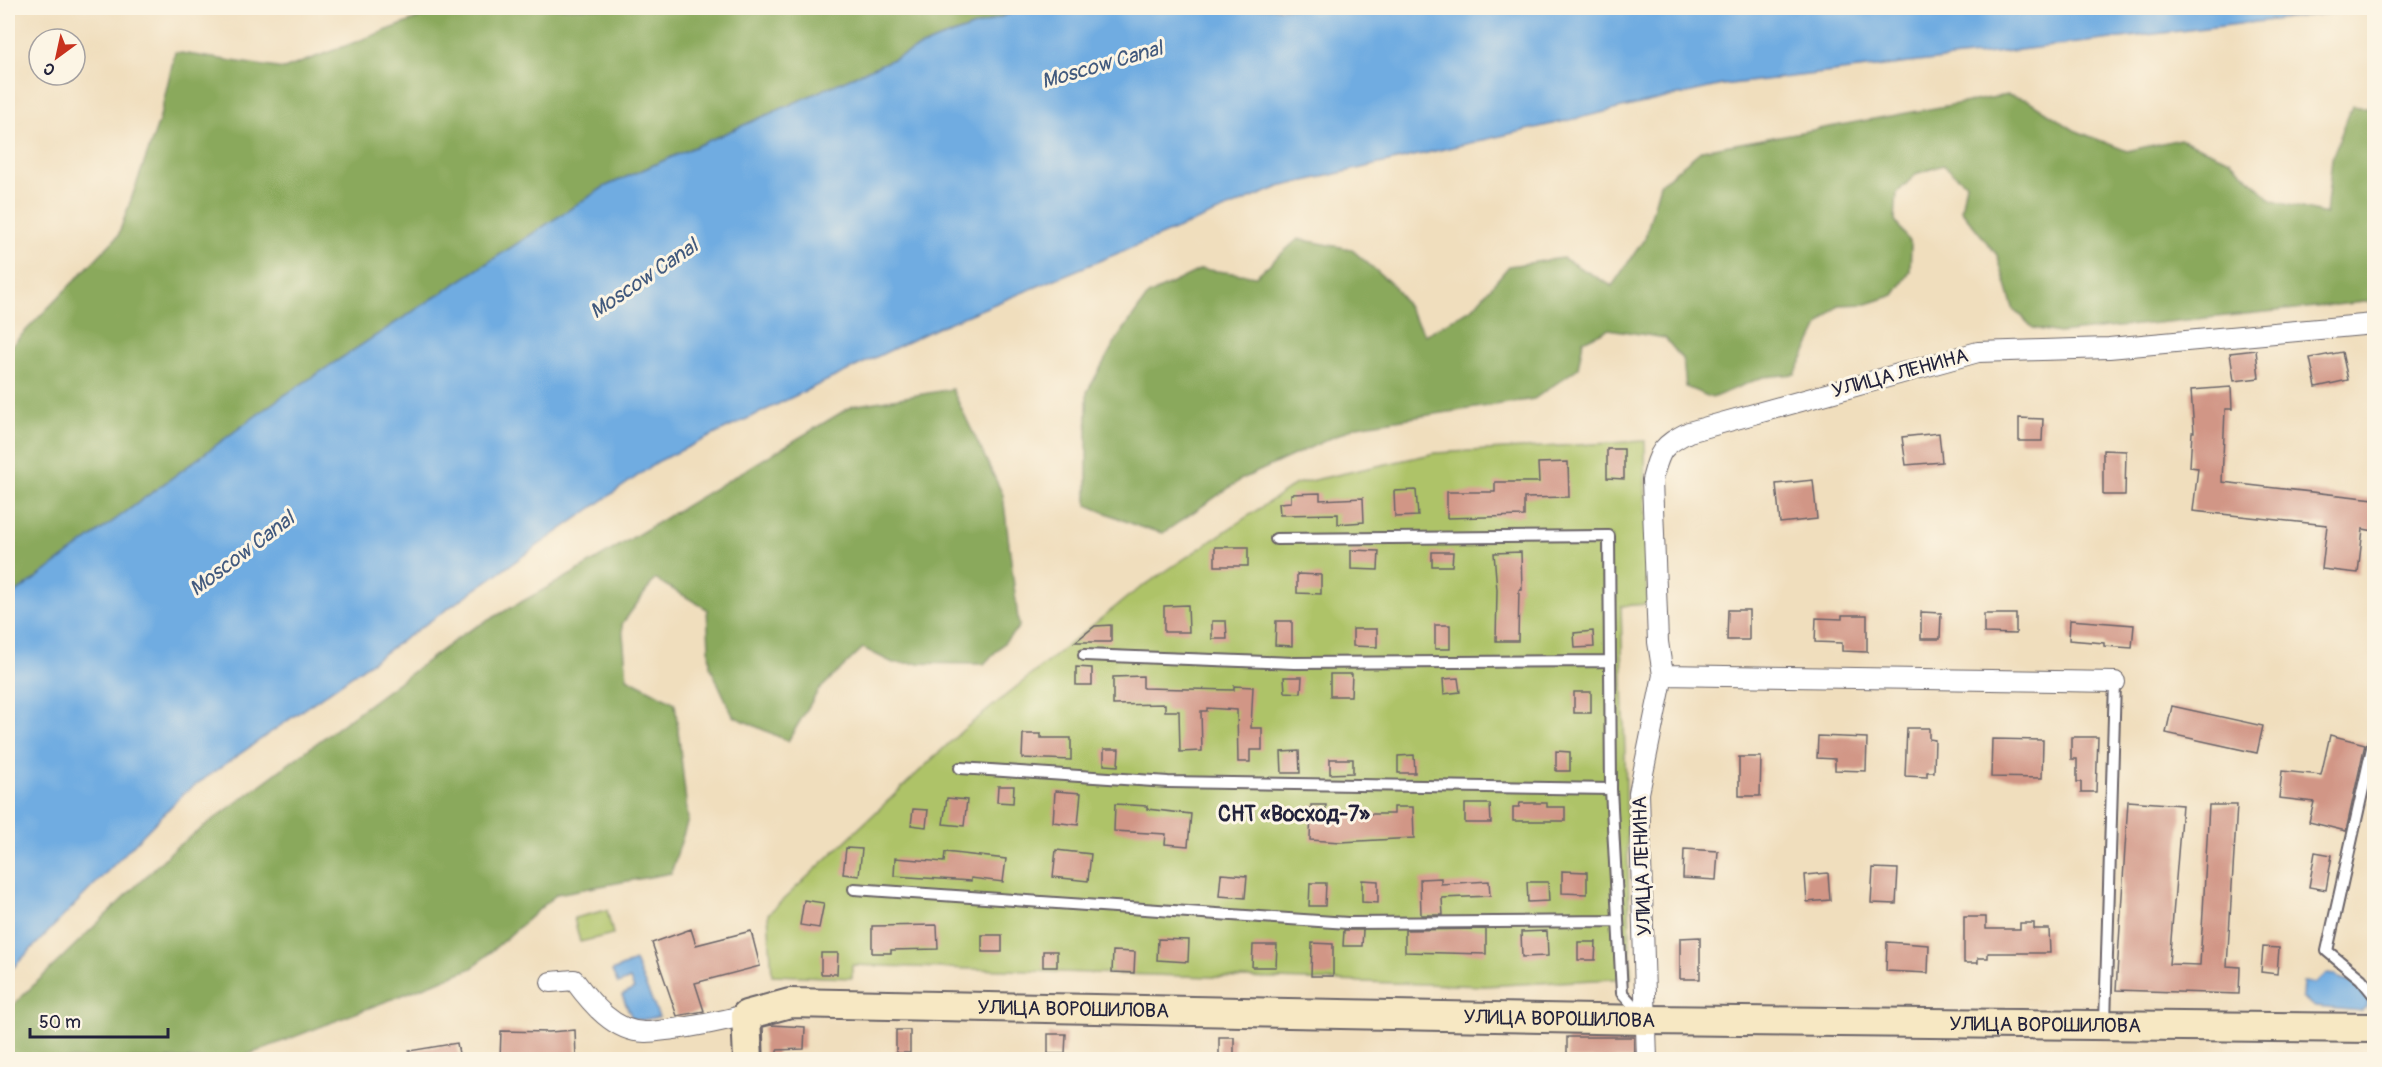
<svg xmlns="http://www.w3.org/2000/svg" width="2382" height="1067" font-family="Pangolin,sans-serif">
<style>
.green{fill:#aec367;stroke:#687251;stroke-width:1.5}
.forest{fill:#8aa95c;stroke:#56664c;stroke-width:1.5}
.water{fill:#6face1;stroke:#48678e;stroke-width:1.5}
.building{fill:#d19686}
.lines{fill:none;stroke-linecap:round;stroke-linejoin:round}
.lane-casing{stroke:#6a6468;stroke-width:14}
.street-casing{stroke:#6a6468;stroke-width:22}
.secondary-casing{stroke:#6a6468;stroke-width:32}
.lane{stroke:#fff;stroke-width:10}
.street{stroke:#fff;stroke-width:20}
.secondary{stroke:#f7e8c3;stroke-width:28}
.labels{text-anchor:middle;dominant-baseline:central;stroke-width:6;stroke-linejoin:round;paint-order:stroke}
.street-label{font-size:20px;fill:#22223b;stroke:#fcf5e5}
.water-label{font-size:21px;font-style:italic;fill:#41597d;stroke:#fcf5e5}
.neighbourhood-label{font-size:21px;font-weight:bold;fill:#22223b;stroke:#fcf5e5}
</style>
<rect width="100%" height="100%" fill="#fcf5e5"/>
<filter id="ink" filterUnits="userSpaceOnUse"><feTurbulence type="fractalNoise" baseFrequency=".0167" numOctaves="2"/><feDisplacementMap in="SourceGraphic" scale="12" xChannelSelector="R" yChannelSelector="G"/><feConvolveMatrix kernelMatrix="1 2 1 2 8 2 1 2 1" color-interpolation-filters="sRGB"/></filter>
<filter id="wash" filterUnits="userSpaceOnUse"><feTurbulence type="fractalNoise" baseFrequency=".008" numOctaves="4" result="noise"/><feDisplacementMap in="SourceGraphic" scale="24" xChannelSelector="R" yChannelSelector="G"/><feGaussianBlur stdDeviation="1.35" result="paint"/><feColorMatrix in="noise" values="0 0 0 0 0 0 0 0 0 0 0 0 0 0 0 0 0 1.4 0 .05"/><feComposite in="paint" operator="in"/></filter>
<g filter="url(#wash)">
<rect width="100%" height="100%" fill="#f0debd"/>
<!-- green -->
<path class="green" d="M1645,441L1647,604L1621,606L1631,978L1484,986L852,965V978L772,975L768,914L963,730L1130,595L1296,484L1436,453Z
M607,910L613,934L580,942L574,918Z"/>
<!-- forest -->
<path class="forest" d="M446,8H1026L936,40L604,187L280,398L8,599V349L118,236L159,121L175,52L284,69Z
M2007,95L2028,100L2074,130L2127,151L2180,139L2230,160L2273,201L2326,214L2332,158L2352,106L2374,109V301L2059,333L2033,328L2013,308L1997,255L1961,210L1966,183L1943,165L1916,174L1897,193L1895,220L1911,245L1910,272L1894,295L1867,304L1839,305L1820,324L1795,374L1763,377L1712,398L1686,387L1683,360L1665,338L1609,329L1583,341L1578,368L1534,399L1357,426L1242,479L1163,533L1140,527L1087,505V392L1115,342L1148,295L1201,269L1256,276L1298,239L1351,249L1395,287L1425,335L1473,308L1509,266L1563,258L1612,286L1645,238L1660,184L1702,150Z
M952,389L1003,495L1019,627L984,664L893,663L863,648L818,691L788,741L733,716L710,666L707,609L655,579L622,624L627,678L675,703L688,820L671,873L557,894L472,968L237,1059H8V1010L175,848L465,633L572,574L852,406Z"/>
<!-- water -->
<path class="water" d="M1026,8H2374L1722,85L1279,187L941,326L659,461L184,793L8,973V599L280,398L604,187L936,40Z
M635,961L659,1017L641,1020L632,1018L622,995L634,989L630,979L618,984L612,971Z
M2326,974L2336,975L2338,978L2359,984L2370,998L2366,1007L2361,1011L2315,1007L2302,998L2303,982L2316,983Z"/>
<g id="blocks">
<!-- building -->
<path class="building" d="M2256,350L2259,378L2234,381L2230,353Z
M2342,352L2348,380L2316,387L2310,358Z
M2231,387L2232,409H2225L2222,482L2374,499V531L2363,529L2358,573L2322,569L2327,525L2193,511L2198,468L2190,467L2192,432H2194L2191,390Z
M2019,418L2043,419L2042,441H2019Z
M1939,433L1942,462L1906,465L1902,437Z
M1607,449H1624V479L1607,478Z
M2103,450L2126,451L2125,495H2103Z
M1568,462L1569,497L1524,498V516L1447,518V492H1495V482H1539L1538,463Z
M1813,480L1817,519L1780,523L1776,484Z
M1416,490L1418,516L1395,517L1394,491Z
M1320,493V500L1363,498L1364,522L1338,524V514L1280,515L1279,503L1291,502V494Z
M1215,547H1248V566H1215Z
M1351,550L1379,551L1378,570L1351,569Z
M1432,552H1453L1452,566H1432Z
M1521,552L1522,590H1519L1518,641H1496L1497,590L1494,553Z
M1297,574L1321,575V594L1297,593Z
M1188,605L1189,632H1164V606Z
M1728,610H1749V640H1727Z
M1921,612L1941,613L1940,639H1921Z
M1984,614H2016V634L1984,633Z
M1842,615H1867V652L1842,651V643L1815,642L1816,618L1842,619Z
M2070,620L2134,625L2132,648L2104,646V643L2069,640Z
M1212,621H1226L1227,639H1212Z
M1276,621H1292V646L1275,645Z
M1111,625V642H1075L1095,626Z
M1435,625H1450V649H1435Z
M1353,629H1377V647L1353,646Z
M1593,631L1594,647L1575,648L1574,633Z
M1076,667L1092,668V685H1076Z
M1330,674H1352L1351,696H1330Z
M1143,676V688L1234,690V686L1253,687L1251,728H1262V750H1250V762H1238L1237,710L1207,708V711H1201L1202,751L1180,752L1179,711H1165V704L1113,705V677Z
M1284,677H1302L1301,693L1285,692Z
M1458,678L1460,692L1444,694L1443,679Z
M1574,692H1591V713H1574Z
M2172,706L2263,726L2257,753L2166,733Z
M1907,728H1929V739L1935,740L1934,772H1927V777L1905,776Z
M1023,734H1041V738H1071V760L1022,758Z
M2330,735L2365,744L2346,831L2309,822L2314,802L2279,798L2282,771L2321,775Z
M1818,736L1867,738L1866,771L1835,770V759L1817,758Z
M2071,737H2098L2096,792H2081V782H2077V759H2071Z
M1992,739L2043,740L2042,778L1991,777Z
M1104,749H1119L1118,766L1104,765Z
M1299,751L1300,773H1282L1281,752Z
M1556,751L1570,752V771H1556Z
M1414,755L1415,773H1398V756Z
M1739,757H1761L1760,796H1739Z
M1330,759H1353V773L1330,774Z
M998,786H1014L1013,803L997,802Z
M1055,791L1081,793L1078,825L1053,822Z
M947,798L967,800L964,826L943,824Z
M2128,801L2182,805L2169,964L2200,965L2209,805H2237L2227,966L2240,967L2239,994L2116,990Z
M1520,803H1547V807H1565V821H1513V807H1519Z
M1115,804L1147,806V809L1191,814L1188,846L1165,844L1166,834L1114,831Z
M1465,804H1490L1491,823H1465Z
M1311,805H1326L1325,814H1394V807H1413L1414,838L1341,842L1310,840Z
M913,809L928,810L926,827L911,825Z
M846,848L862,849L859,876L843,874Z
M1684,849L1718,851L1716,880L1683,878Z
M1056,850L1091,854L1088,881L1053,877Z
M945,852L1006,859L1003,882L971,878V881L894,876L895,858L944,862Z
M2315,852L2332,855L2326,890L2309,887Z
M1873,868L1898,869L1896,904L1871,903Z
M1562,871L1587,872V894L1562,893Z
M1828,873L1830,900L1807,902L1805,875Z
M1221,874L1247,876L1245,898L1219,896Z
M1441,878V884L1489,881L1490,896L1442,898L1443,915H1421L1420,879Z
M1362,880L1378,881V903L1362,902Z
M1527,882H1548L1549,901L1528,902Z
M1310,883H1326L1325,906H1309Z
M804,900L824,903L819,928L800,925Z
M1964,917H1986V929H2020V923H2034V929H2049L2050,953H1988V958H1978V963H1964Z
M937,925L938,949L891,950V953H872V926Z
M691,929L696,945L751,931L760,966L695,983L704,1011L677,1016L652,943Z
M1486,929V954L1405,952V930Z
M1344,930H1363L1362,946H1343Z
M1547,931L1548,956L1522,957L1521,932Z
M982,935H1002V952H982Z
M1700,937V979H1680V938Z
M1158,939L1189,940L1188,962L1157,960Z
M1578,942H1596L1595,960H1578Z
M1887,942L1929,945L1928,973L1886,971Z
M1312,943L1333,944V976H1311Z
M1253,945H1277L1276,967H1252Z
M2263,947L2279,948L2277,974L2261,972Z
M1043,951H1057V967H1043Z
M1113,951L1135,952L1134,973L1112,972Z
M821,953H838L837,974H821Z
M771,1025L805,1027L804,1049L777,1050V1059H764L763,1027Z
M575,1030L576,1058L500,1059L501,1031L549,1032Z
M896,1030H910V1053H896Z
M1048,1034H1066L1065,1054H1048Z
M1219,1037H1234V1059H1219Z
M1567,1037H1634L1635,1059H1567Z
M457,1043L460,1059H410L409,1051Z"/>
</g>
</g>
<g filter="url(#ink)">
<use href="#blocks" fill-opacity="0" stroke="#6a6468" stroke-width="1.5"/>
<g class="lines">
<!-- lane casing -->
<g class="lane-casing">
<path id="lane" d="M1276,539L1609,536L1611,789L1622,993L1643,1016
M1084,655L1294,663L1609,661
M2374,739L2327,951L2361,979L2374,995
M960,768L1168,782L1611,789
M854,889L1348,923L1618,921
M2105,1023L2115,682"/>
</g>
<!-- street casing -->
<g class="street-casing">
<path id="street" d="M1663,675L2115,682
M551,982L574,980C591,1003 615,1033 646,1032C655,1032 665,1030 674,1029C698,1026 722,1021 746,1015
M1647,1060L1639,793L1663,675L1658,642L1652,480C1660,450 1661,446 1689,432L1978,352L2109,348L2374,324"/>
</g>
<!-- secondary casing -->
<g class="secondary-casing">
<g id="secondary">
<path id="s1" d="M748,1060L746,1015L790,1003L1647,1020L2374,1028"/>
</g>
</g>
<!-- lane -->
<use href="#lane" class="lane"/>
<!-- street -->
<use href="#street" class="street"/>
<!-- secondary -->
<use href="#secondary" class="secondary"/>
</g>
</g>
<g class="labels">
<!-- street labels -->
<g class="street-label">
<text transform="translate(1900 373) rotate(-15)">УЛИЦА ЛЕНИНА</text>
<text transform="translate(1642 866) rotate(-92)">УЛИЦА ЛЕНИНА</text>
<text stroke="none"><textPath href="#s1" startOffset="374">УЛИЦА ВОРОШИЛОВА</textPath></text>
<text stroke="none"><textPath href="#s1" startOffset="860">УЛИЦА ВОРОШИЛОВА</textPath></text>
<text stroke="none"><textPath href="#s1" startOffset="1346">УЛИЦА ВОРОШИЛОВА</textPath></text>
</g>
<!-- water labels -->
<g class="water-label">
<text transform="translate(1102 65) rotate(-16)">Moscow Canal</text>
<text transform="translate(644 279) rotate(-34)">Moscow Canal</text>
<text transform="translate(242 554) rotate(-37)">Moscow Canal</text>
</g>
<!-- neighbourhood labels -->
<g class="neighbourhood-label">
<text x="1294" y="814">СНТ «Восход-7»</text>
</g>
</g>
<!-- margin -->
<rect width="2382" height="1067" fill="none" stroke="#fcf5e5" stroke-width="30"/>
<!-- north arrow -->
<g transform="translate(57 57) rotate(213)"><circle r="28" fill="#fcf5e5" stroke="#a5a1a1" stroke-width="1.5"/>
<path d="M0-4.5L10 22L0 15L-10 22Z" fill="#c8321e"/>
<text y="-9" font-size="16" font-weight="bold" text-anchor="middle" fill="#22223b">С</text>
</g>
<!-- scale -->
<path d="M30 1028v9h138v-9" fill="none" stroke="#22223b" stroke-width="3"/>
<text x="39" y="1028" font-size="18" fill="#22223b" stroke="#fcf5e5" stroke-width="4.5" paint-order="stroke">50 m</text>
</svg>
